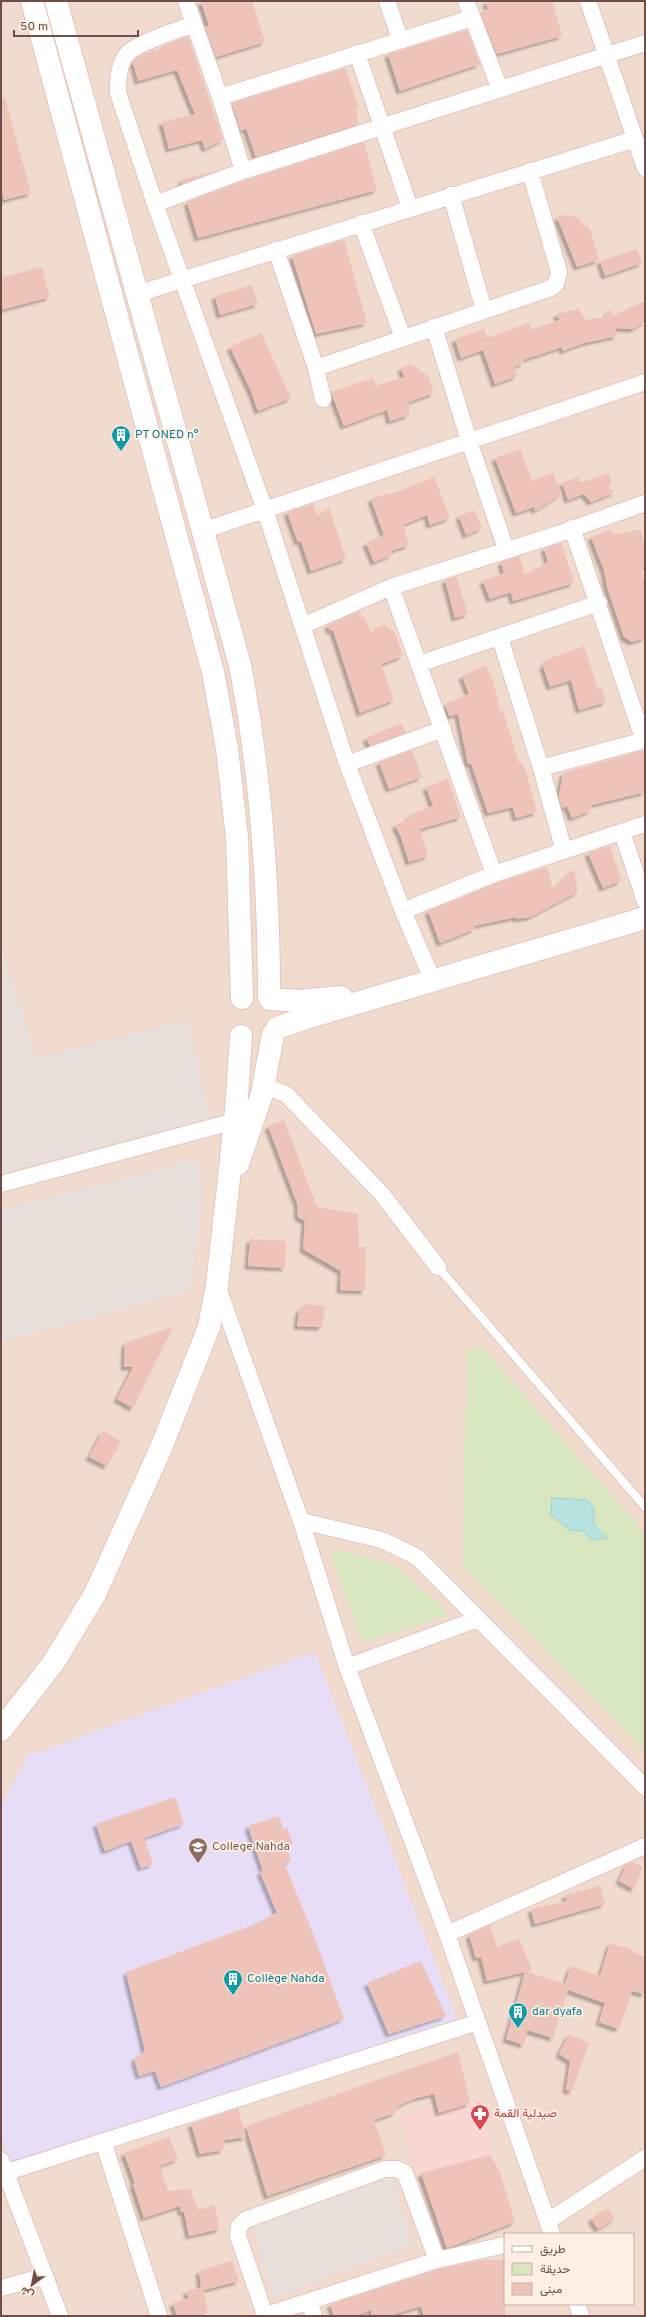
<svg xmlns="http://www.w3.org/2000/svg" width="646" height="2317" font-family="Overpass,Vazirmatn,sans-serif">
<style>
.residential{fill:#f1dace;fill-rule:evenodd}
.commercial{fill:#fad7d3}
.industrial{fill:#e9dfdb}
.education{fill:#e7ddf6}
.green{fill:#d7e6bf}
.water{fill:#b6e2df;stroke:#9dd3d0}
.building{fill:#eec3b9;filter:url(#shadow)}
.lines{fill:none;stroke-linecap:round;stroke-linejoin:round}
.lane-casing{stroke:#e0c7bf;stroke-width:10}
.street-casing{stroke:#e0c7bf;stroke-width:18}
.secondary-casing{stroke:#e4c7bd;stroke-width:24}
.lane{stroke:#fff;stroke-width:8}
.street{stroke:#fff;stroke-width:16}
.secondary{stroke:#fff;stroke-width:22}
.labels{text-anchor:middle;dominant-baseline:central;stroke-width:3.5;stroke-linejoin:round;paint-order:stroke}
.culture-label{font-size:12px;fill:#0d838f;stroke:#feefe5;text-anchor:start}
.education-label{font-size:12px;fill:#785e54;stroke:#feefe5;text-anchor:start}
.health-label{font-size:12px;fill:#be3a42;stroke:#feefe5;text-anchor:start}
</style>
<defs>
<filter id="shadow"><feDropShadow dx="-3.5" dy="3.5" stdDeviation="1" flood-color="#0004"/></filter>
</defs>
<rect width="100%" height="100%" fill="#faeadf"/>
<!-- residential -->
<path class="residential" d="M1,1H645V2316H1ZM505,2234H633V2304H505Z"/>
<!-- commercial -->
<path class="commercial" d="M481,2099L490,2155L421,2173L400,2120L431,2104L439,2113Z"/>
<!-- industrial -->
<path class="industrial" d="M1,944L36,1058L188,1020L210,1118L1,1173Z
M198,1159L204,1189L190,1291L1,1342V1209Z
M391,2177L414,2245L274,2297L252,2226Z"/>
<!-- education -->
<path class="education" d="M315,1652L458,2022L10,2163L1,2138V1806L27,1756Z"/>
<!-- green -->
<path class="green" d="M481,1346L645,1534V1751L462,1565L467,1350Z
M335,1550L376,1559L392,1565L442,1606L446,1616L363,1643L330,1552Z"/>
<!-- water -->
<path class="water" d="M552,1498L587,1500L594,1508V1524L607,1538L593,1540L582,1531L570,1530L551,1515Z"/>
<!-- building -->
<path class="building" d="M201,1H252L265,42L216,57L205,27L209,26Z
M486,1H552L562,36L497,54L480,12L488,9Z
M467,30L480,64L400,91L388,54Z
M188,36L223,140L205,149L202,140L169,149L162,122L195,114L177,70L138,81L133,62L143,54L164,48V45Z
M345,68L359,108L355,109L359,124L256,157L246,128L241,131L232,103Z
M1,98H5L31,193L4,200L1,189Z
M364,142L377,190L198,238L187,202L246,180Z
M222,169L182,184L181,180Z
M565,215L579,218L582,224L590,228L599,260L577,267L557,217Z
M344,240L367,323L316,334L292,256Z
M637,249L642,263L605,276L600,261Z
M42,267L50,297L1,310V278Z
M252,285L258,304L220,315L215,296Z
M645,301V322L633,329L615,328L617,336L584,343L563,351L562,347L523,360L524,363L514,367L517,376L495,384L483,350L461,358L455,339L484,329L487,338L529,323L531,330L560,320L556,314L579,309L585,320L605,317L610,309L612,315H615Z
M261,333L291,398L258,411L251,391L230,347Z
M411,364L428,376L434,393L409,402V415L390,421L387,410L344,426L331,392L373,378L376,386L404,377L401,368Z
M520,449L532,481L553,473L562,494L535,511L534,507L516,513L495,458Z
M608,473L612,483L605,486L615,492L591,502L584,494L568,500L562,483L578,477L580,483Z
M434,477L450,518L430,525L427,515L403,525L409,545L391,551L392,555L374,562L366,543L384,535L371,499L388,493L389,495Z
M313,504L318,516L329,508L346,559L311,571L301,541L298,542L287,512Z
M474,510L482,528L466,535L459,516Z
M641,529L645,550V570H642L645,587V638L632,642L624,637L607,587L604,570L591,537L609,530L615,535Z
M561,543L574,583L513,601L511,592L490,599L483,581L504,573L501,562L519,556L525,575L548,562L544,548Z
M456,576L468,614L455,618L445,580Z
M360,611L362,618L365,617L371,633L383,624L394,631L403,656L381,664L394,700L360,713L333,630L330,631L328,625Z
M584,646L598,689L602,688L606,702L579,710L571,680L550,687L543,666L548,659Z
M486,665L493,681L500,711H503L519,763L521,762L529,778L528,779L537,812L516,818L513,807L488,813L471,763L468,764L458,714L449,716L445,704L469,694L462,676Z
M401,723L406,733L370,746L366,738Z
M412,750L422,777L389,789L379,762Z
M645,750V792L592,805L590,811L572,818L567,806L562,808L559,797L563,773Z
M448,779L461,817L420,829L428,856L409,862L401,837L395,825L407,820L410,815L433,806L426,787Z
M610,846L621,881L603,888L588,853Z
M547,867L553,890L574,869L578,892L530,917L516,919V917L474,926L475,929L440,943L428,911L497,883Z
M284,1120L317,1207L358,1214L359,1247H366L365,1291L340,1290L341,1271L303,1249L305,1221L298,1217L297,1203L268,1126Z
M250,1239L286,1241L285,1268L248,1266Z
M305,1304L325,1306L322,1327L297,1326L299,1311Z
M173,1327L133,1408L117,1399L133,1367H124L125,1343Z
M103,1431L121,1441L107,1466L89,1457Z
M175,1797L184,1824L144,1838L153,1864L141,1868L131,1841L105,1851L96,1824Z
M279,1816L283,1829L287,1828L293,1844L286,1845L291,1861L284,1863L314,1936L344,2019L161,2087L155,2071L139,2076L134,2059L145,2051L126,1972L253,1925L277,1913L260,1872L263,1871L248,1826Z
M632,1862L643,1867L634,1889L619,1881L627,1864Z
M600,1886L605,1904L535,1924L531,1909L567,1901L565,1895Z
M490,1925L497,1947L519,1938L532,1970L526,1972L565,1984L571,1966L600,1976L610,1943L633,1950V1952L645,1957V1994L632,1991L619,2029L599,2022L605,2003L568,1990L553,2038L527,2030L524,2045L506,2039L525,1972L487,1981L481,1957L476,1958L469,1935Z
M421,1961L446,2016L389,2034L367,1983Z
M569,2034L589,2043L572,2091L566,2090L570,2061L559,2054Z
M458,2052L470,2103L439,2113L434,2094L416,2098L398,2106L395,2113L374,2120L386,2155L267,2196L246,2126Z
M238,2108L246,2137L225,2140L223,2150L200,2154L191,2124Z
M169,2137L178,2159L160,2166L168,2191L190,2189L198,2210L214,2205L220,2229L189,2236L184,2212H181L180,2206L144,2218L133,2184L135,2183L124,2153Z
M490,2155L500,2173L515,2222L447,2248L421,2173Z
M608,2208L615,2219L598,2229L591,2219Z
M482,2260H505V2316H424L421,2306L389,2316H372L371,2310L355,2316H334L330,2304L439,2269Z
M232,2261L239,2281L204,2290L208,2313L197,2316H177L173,2303L189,2298L186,2291L201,2288L199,2271Z"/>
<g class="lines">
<!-- lane casing -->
<g class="lane-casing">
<path id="lane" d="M438,1267L645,1507"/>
</g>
<!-- street casing -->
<g class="street-casing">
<path id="street" d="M186,1L220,97L243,171
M387,1L400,39
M466,1L500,89
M588,1L645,168
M194,24C179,30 136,43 127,54C118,65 118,81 118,93L155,204L265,510L347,764L403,911L433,981
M357,53L410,208
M220,97L472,18
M451,195L484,310
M155,204L243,171L645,43
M361,223L403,338
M276,250L316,368L323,399
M137,294L635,139
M434,327L469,441L506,549
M316,368L551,288L556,284L559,272L530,171
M572,528L644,741
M202,531L645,382
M391,587L494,874
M302,626L391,587L558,534L645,503
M500,638L541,768L564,851
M419,664L599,603
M347,764L443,729
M541,768L645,740
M622,832L645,901
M403,911L494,874L645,824
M264,1086L286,1094L381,1193L438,1267
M1,1184L235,1121
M217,1285L301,1521L347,1667L447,1934L552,2234
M301,1521L382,1540L417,1557L645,1787
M347,1667L478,1619
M447,1934L645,1846
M103,2141L159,2316
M1,2160L60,2316
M1,2174L478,2022
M548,2221L645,2158
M1,2288L45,2276
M309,2302L314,2316
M577,2304L581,2316
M265,2315L238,2236L239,2227L245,2220L385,2169H397L405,2173L437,2260
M263,2316L437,2260L505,2245"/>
</g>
<!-- secondary casing -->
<g class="secondary-casing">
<path id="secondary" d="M32,1L213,672L227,749L237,837L242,998
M56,1L240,665C261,775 269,886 269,997
M270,999L300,1001L341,997
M277,1028L306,1018L645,918
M238,1164L262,1094L273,1034
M1,1730L54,1662L95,1594L161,1448L209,1327L217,1285L228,1188L236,1111L241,1036"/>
</g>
<!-- lane -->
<use href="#lane" class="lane"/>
<!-- street -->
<use href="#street" class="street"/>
<!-- secondary -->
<use href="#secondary" class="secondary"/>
</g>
<!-- icons -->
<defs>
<g id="building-pin" transform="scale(1)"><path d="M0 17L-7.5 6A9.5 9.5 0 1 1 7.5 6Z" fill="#0f9aa8" stroke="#feefe5"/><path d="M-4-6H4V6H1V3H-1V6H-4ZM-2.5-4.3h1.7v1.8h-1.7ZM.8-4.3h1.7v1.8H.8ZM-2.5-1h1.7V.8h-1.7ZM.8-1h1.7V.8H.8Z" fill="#fff"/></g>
<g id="school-pin" transform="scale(1)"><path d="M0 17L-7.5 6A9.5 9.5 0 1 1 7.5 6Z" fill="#8d6e63" stroke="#feefe5"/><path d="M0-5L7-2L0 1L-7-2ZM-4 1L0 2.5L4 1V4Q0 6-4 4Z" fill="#fff"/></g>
<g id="pharmacy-pin" transform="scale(1)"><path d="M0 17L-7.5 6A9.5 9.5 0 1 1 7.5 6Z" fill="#e0444e" stroke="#feefe5"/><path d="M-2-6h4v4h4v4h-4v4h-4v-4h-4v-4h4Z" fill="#fff"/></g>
</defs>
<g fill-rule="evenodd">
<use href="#building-pin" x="121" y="435"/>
<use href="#school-pin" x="198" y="1847"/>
<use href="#building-pin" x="233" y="1979"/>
<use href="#building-pin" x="518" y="2012"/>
<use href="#pharmacy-pin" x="480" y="2114"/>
</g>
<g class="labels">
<!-- culture labels -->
<g class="culture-label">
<text x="135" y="435">PT ONED n°</text>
<text x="247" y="1979">Collège Nahda</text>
<text x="532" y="2012">dar dyafa</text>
</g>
<!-- education labels -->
<g class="education-label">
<text x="212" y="1847">College Nahda</text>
</g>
<!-- health labels -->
<g class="health-label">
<text x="494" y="2114">صيدلية القمة</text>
</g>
</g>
<!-- border -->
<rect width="646" height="2317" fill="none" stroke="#6f4e49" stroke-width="4"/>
<!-- legend -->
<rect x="504" y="2233" width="130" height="72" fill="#feefe5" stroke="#c5afa7"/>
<rect x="512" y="2246" width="20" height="6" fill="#ffffff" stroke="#c5afa7"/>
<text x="540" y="2253" font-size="12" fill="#6f4e49">طريق</text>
<rect x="512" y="2263" width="20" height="12" fill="#d7e6bf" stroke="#c5afa7"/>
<text x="540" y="2273" font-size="12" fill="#6f4e49">حديقة</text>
<rect x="512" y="2283" width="20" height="12" fill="#eec3b9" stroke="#c5afa7"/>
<text x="540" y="2293" font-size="12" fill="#6f4e49">مبنى</text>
<!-- north arrow -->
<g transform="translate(32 2285) rotate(212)" stroke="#feefe5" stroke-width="3" paint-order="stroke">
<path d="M0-3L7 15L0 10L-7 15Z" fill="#6f4e49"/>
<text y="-6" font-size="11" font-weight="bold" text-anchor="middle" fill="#6f4e49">ش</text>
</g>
<!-- scale -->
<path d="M14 30v6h124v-6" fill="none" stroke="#6f4e49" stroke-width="2"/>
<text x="20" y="30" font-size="12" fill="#6f4e49" stroke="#feefe5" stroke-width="3" paint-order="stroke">50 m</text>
</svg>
